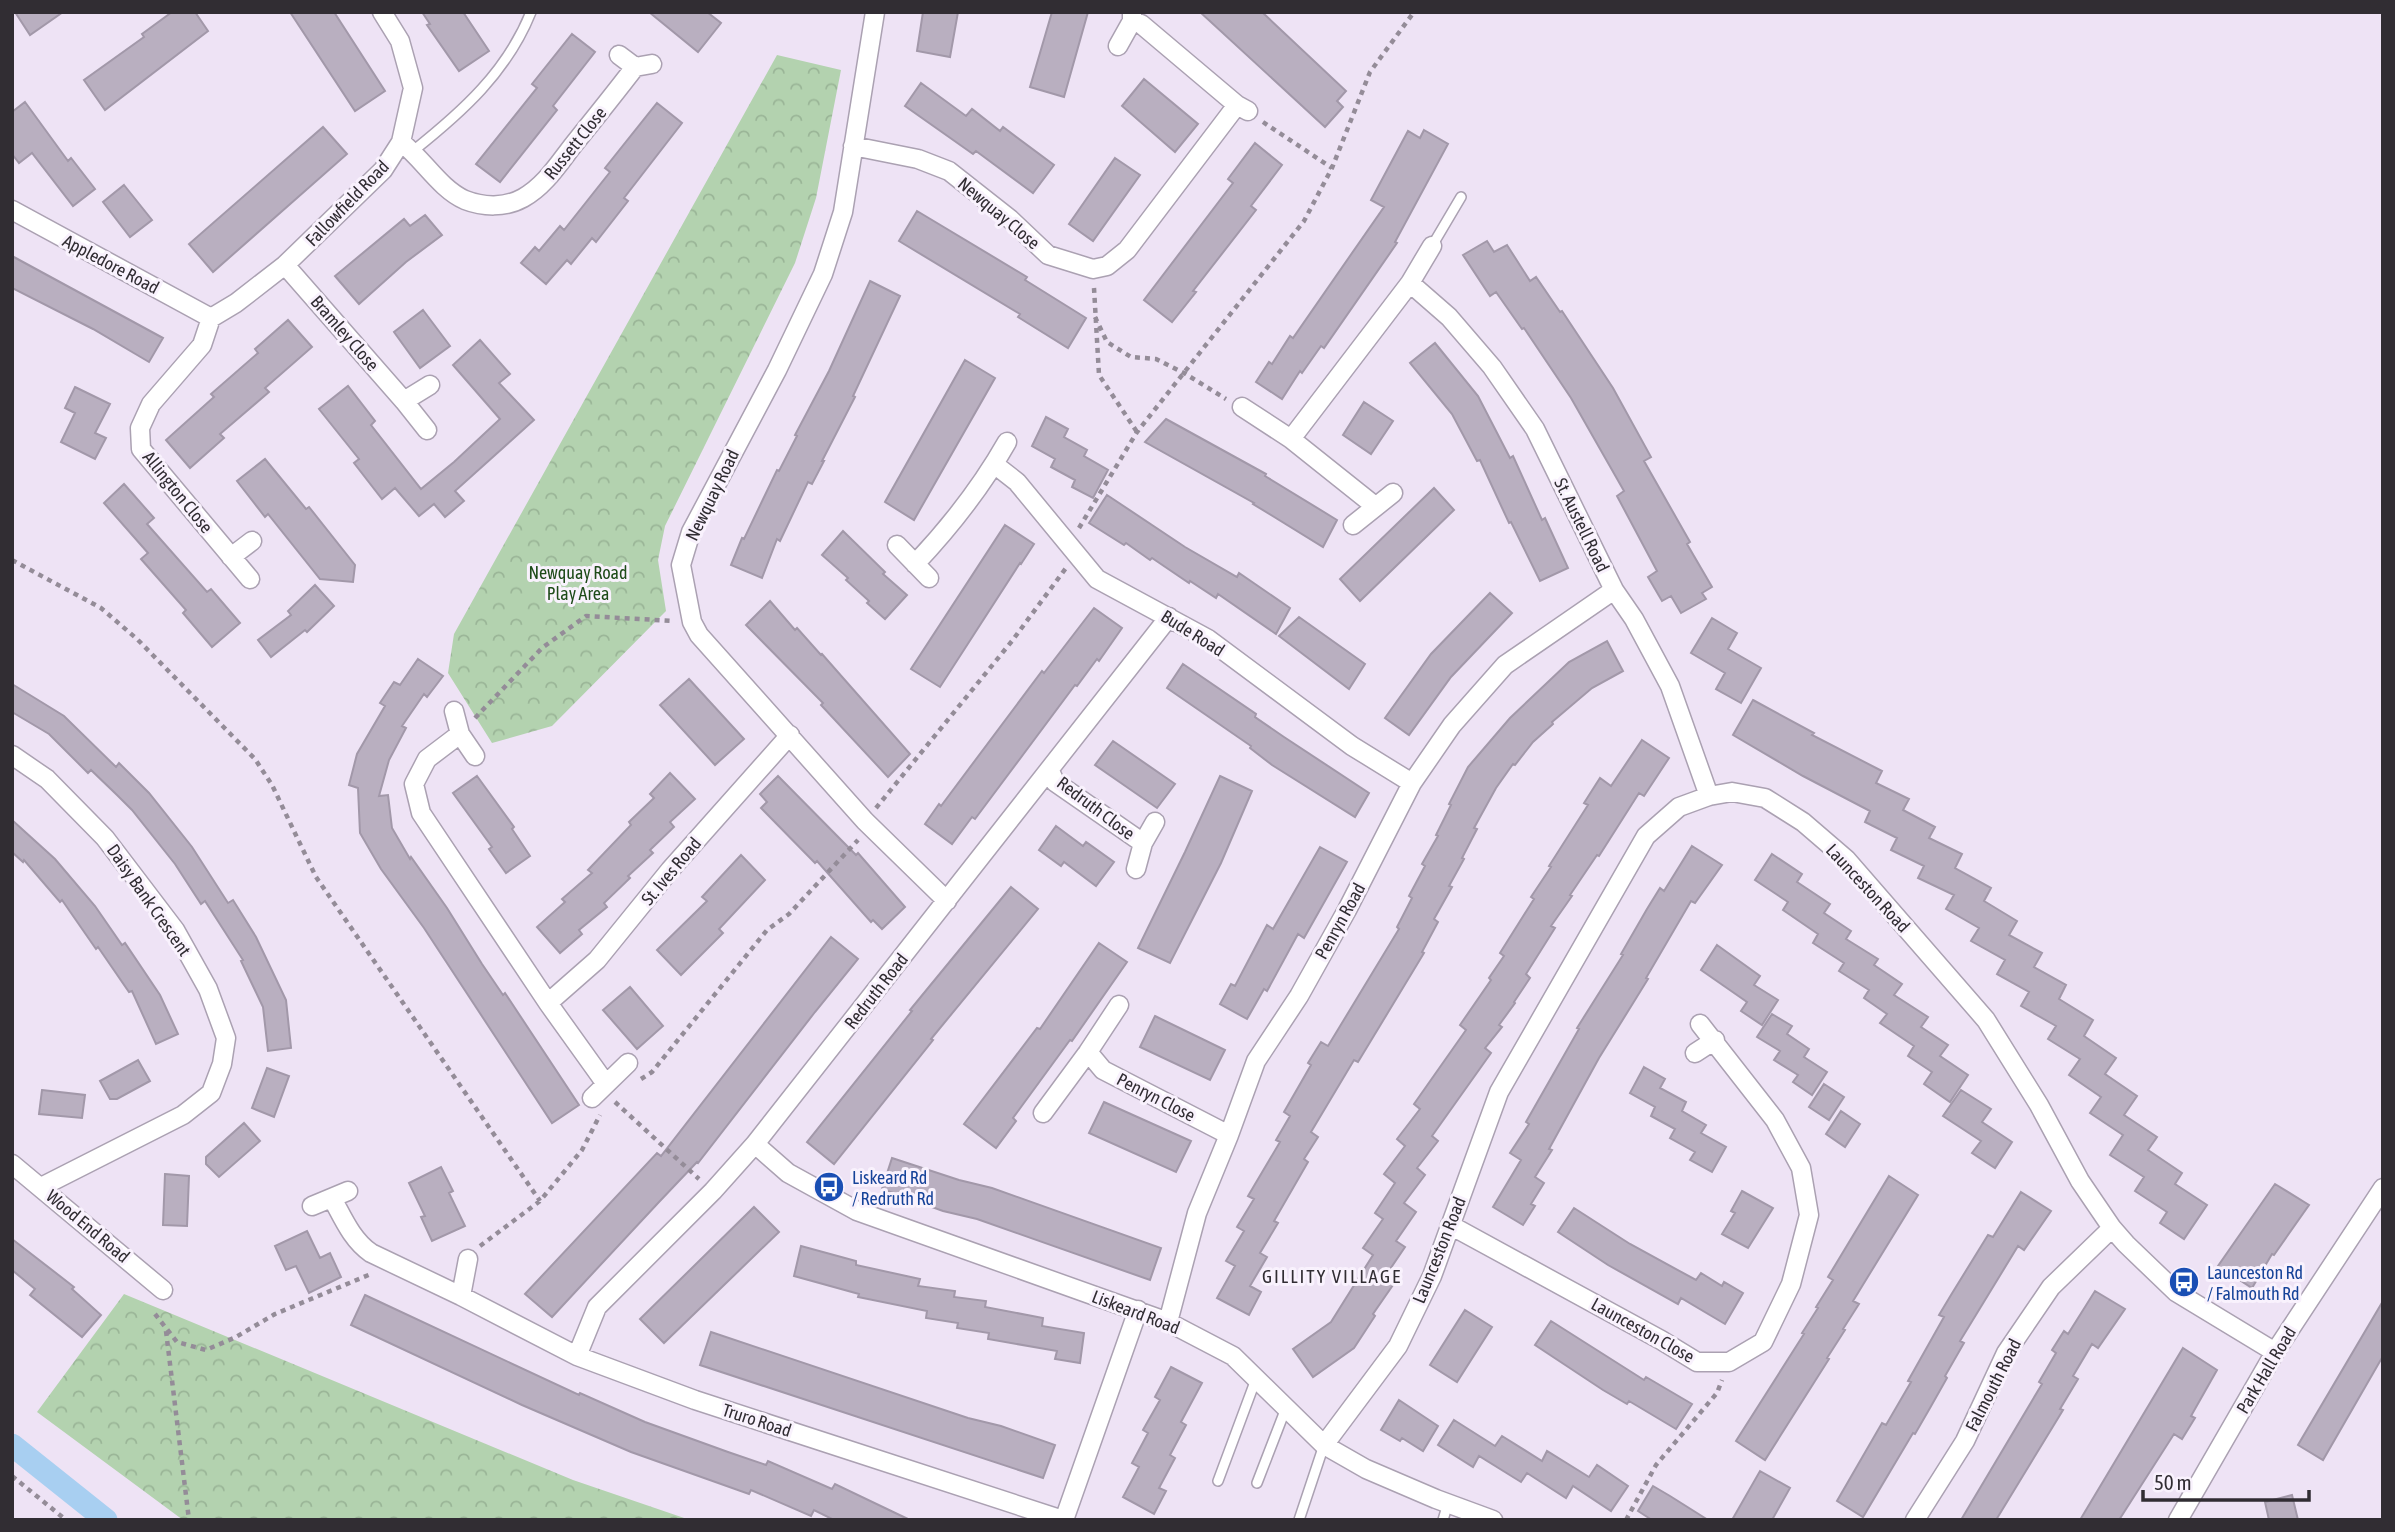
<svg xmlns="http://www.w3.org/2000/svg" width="2395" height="1532" font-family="'Asap Condensed',sans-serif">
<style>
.park{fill:url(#park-crowns)}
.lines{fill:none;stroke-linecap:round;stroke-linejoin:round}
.canal{stroke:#a8cff1;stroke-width:23}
.building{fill:#b9afc0;stroke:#a298a9;stroke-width:2}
.lane-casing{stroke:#aba1b2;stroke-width:12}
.street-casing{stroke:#aba1b2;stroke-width:21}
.path{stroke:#948c98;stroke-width:4.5;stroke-dasharray:5 5;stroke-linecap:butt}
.lane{stroke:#fff;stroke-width:9}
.street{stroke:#fff;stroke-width:18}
.labels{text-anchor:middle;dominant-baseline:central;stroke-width:6;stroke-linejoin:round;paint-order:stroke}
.street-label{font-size:18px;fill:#312d33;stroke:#f9f2fd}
.park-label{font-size:18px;fill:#1e4b19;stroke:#f9f2fd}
.transit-label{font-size:18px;fill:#164399;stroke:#f9f2fd;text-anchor:start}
.neighbourhood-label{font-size:19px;letter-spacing:2px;fill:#312d33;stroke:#f9f2fd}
</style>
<defs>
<pattern id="park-crowns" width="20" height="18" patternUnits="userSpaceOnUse" patternTransform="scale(1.75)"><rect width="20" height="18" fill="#b3d2af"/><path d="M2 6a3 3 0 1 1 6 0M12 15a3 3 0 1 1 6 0" fill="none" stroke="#9ab597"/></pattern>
</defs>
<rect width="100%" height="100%" fill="#eee3f5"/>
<!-- park -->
<path class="park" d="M777,55L841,70L816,198L795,263L665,526L658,560L666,611L552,726L492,743L448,673L454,634Z
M124,1294L573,1480L690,1520H183L37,1412Z"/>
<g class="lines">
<!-- canal -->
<path class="canal" d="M12,1445L106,1520"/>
</g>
<!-- building -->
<path class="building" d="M15,12H63L30,35Z
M172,12H195L208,31L105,110L84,80L144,37L142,34Z
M290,12H334L385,91L355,111Z
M422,12H463L489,51L459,71L427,25L430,24Z
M649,12H707L721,23L698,52Z
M923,12H958L950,57L917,51Z
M1052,12H1088L1064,97L1030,87Z
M1200,12H1262L1346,91L1337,101L1343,107L1325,127Z
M572,34L595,52L553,106L557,110L500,182L476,164L537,88L532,84Z
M1144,79L1198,124L1175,152L1122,106Z
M921,83L966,116L972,109L1000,131L1003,127L1054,165L1033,193L976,151L973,154L905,106Z
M25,102L68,161L71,158L95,189L73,206L32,153L19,163L12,154V112Z
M657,103L682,123L624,198L628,201L596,242L592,238L571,264L567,260L546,284L521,263L535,247L539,251L560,226L564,230L610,172L605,168Z
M323,127L347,154L213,272L189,244Z
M1424,130L1448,144L1395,242L1397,243L1324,348L1321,346L1302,373L1300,371L1282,399L1256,382L1269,362L1272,364L1290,336L1293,338L1384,207L1371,200L1408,131L1420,138Z
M1255,143L1282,165L1251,206L1256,210L1193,291L1196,292L1172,322L1144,300L1233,183L1228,179Z
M1115,158L1140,175L1093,241L1069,224Z
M124,185L152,220L130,237L103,202Z
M917,211L1027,277L1025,280L1086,318L1068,348L1018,317L1020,314L899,241Z
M425,215L442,235L406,262L359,304L335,276L404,219L410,226Z
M1487,241L1494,252L1507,245L1530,281L1536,277L1560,312L1562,311L1613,388L1651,457L1644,461L1690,542L1687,544L1712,587L1702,593L1706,599L1681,613L1671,596L1662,601L1648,577L1657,571L1617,496L1624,491L1571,398L1524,328L1522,329L1496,292L1490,296L1463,255Z
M12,256L163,338L149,362L93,329L12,288Z
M870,281L900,296L853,396L855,397L822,461H824L812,484L808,482L780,541L777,539L762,578L731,565L742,538L744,539L777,470L779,471L797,436L795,435L829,371Z
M423,310L450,346L420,368L394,332Z
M288,320L312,347L265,388L269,392L220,434L224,438L190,468L166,440L214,397L211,394L258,353L255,349Z
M480,340L510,374L499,383L534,420L455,491L464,501L445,517L434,504L419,516L395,488L382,499L354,463L359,459L319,409L348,386L375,421L371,425L421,489L454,462L500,419L453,365Z
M1435,343L1478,396L1510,458L1513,456L1542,520L1545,518L1568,568L1540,581L1511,522L1509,523L1480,460L1477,461L1452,414L1410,363Z
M965,360L995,378L914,520L885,502Z
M75,387L110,404L95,433L106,438L95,459L61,442L75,413L65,408Z
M1364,402L1393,421L1371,454L1343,435Z
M1046,417L1068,429L1064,437L1087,450L1084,456L1108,470L1093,498L1072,487L1075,480L1051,467L1055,459L1032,446Z
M1166,419L1266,474L1265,476L1337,520L1323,547L1253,504L1254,503L1145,442Z
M265,459L306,509L309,507L355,565L353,582L320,579L268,514L265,517L237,481Z
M124,484L154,518L147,524L207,592L211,589L240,623L212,647L183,613L186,610L141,559L148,553L104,503Z
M1434,488L1454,510L1360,601L1340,579Z
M1107,495L1185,547L1237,577L1239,573L1290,608L1276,634L1218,594L1216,598L1190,581L1189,583L1152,558L1150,560L1126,543L1124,545L1089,523Z
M1005,525L1034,544L1021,564L1020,563L940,687L911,669Z
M843,531L885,572L883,574L907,595L885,619L867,603L869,601L846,580L848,578L822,555Z
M315,585L334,606L307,632L305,630L271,657L258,640L291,615L288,611Z
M1490,593L1512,613L1451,677L1409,735L1385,718L1431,654Z
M770,601L795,630L797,628L821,655L822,654L910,754L888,777L821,705L823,703L746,625Z
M1094,608L1122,628L1099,661L1097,659L1077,686L1075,685L975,819L972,817L952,844L925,824L939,804L941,806L1042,671L1044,673Z
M1299,617L1365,664L1349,689L1279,636Z
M1712,618L1737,633L1728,649L1761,668L1741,703L1716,689L1725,673L1691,653Z
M1607,641L1623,671L1592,688L1552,722L1553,724L1533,742L1515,765L1513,764L1496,788L1474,828L1477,829L1462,858L1464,859L1449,886L1452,887L1434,919L1438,922L1422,952L1424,953L1358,1062L1354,1060L1311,1132L1318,1137L1304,1159L1308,1162L1274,1221L1278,1223L1260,1253L1267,1257L1250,1286L1261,1292L1249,1315L1217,1298L1235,1266L1226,1261L1244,1231L1237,1227L1254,1199L1248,1196L1280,1142L1276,1140L1290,1116L1284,1112L1311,1065L1308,1063L1321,1042L1328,1046L1399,929L1397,927L1412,898L1409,896L1425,866L1422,864L1438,836L1436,835L1451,805L1449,804L1468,767L1510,718L1569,662Z
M418,659L443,676L427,697L424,694L402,726L406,728L389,760L379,796L388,795L392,828L410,859L411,857L447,908L482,964L503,995L505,993L579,1105L552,1123L424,928L381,869L360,833L358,788L349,785L357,754L385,706L380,703L394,682L400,685Z
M1183,664L1256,714L1255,717L1284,737L1369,793L1355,817L1272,765L1250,748L1251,746L1167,688Z
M689,679L744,739L715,765L660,705Z
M12,684L64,716L116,767L119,763L149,793L192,847L228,903L233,900L256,937L286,1000L291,1048L268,1051L263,1007L241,961L243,960L205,901L201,904L175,864L132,810L117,795L91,770L88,773L49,734L12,712Z
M1753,700L1814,733L1812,735L1882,771L1876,783L1909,799L1903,810L1935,827L1929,838L1962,854L1955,868L1991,888L1984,901L2017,921L2009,935L2042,953L2034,967L2066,985L2059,999L2093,1020L2084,1036L2116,1058L2105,1074L2137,1096L2124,1115L2157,1137L2148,1150L2182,1173L2175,1184L2207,1205L2184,1239L2160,1223L2167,1212L2135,1191L2144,1177L2110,1155L2123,1135L2090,1113L2101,1097L2069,1075L2080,1059L2048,1039L2056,1026L2021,1006L2029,992L1997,974L2005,960L1971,941L1979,928L1946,909L1954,895L1918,878L1924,866L1891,850L1897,838L1865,822L1870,811L1803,776L1733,735Z
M1642,740L1669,758L1644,796L1639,793L1599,856L1597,855L1570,895L1572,896L1551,926L1555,928L1526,974L1530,978L1514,1002L1515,1003L1499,1025L1502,1027L1485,1048L1491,1053L1432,1136L1438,1141L1417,1168L1425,1175L1404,1203L1416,1212L1396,1241L1405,1247L1384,1278L1393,1285L1373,1314L1375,1316L1354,1348L1313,1377L1293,1349L1331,1322L1373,1255L1363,1248L1383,1219L1375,1213L1395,1183L1384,1174L1405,1146L1397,1139L1420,1109L1414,1104L1466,1030L1460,1025L1491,980L1489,978L1504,956L1500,953L1534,899L1531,897L1551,867L1549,866L1588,805L1584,803L1600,778L1611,786Z
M1113,741L1175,784L1157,808L1095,765Z
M670,773L695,799L670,822L674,827L650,850L653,853L628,876L630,878L604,903L607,907L579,930L582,934L560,953L537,927L565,902L562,899L592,873L588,870L631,825L629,822L654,798L650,794Z
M477,776L514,827L512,829L530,856L506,873L489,849L492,847L453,793Z
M778,776L856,855L858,853L905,907L882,929L873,920L871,922L817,861L815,863L761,808L767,802L760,794Z
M1220,776L1252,791L1221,863L1170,963L1138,948L1185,852Z
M12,820L55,859L95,906L122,945L125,943L160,995L178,1034L156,1044L132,991L129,992L98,947L96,949L62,900L60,902L24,860L23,862L12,852Z
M1056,826L1083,846L1086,842L1114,862L1096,886L1064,862L1061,866L1039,850Z
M1692,846L1722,865L1695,903L1691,901L1646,978L1648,979L1599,1058L1549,1149L1552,1150L1535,1177L1544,1183L1531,1204L1535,1206L1523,1225L1493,1207L1521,1160L1510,1153L1529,1124L1526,1122L1579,1029L1577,1028L1623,955L1621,954L1647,909L1660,888L1664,891Z
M1320,847L1347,862L1304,938L1298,934L1267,991L1264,989L1247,1019L1220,1004L1231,984L1235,986L1267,925L1273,929Z
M1772,854L1802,874L1797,882L1830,904L1824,913L1851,931L1846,939L1878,959L1874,965L1902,984L1894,995L1928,1017L1921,1027L1948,1045L1940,1056L1968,1075L1950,1102L1924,1084L1932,1072L1908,1056L1914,1046L1880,1023L1887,1014L1864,998L1869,990L1839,971L1844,963L1813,943L1818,934L1783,910L1788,902L1755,880Z
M741,855L765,880L719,929L723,933L681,975L657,950L707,901L702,897Z
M1011,887L1038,909L931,1039L933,1040L834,1164L807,1142L912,1011L910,1010Z
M831,937L858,959L815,1012L698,1163L697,1162L659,1202L552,1317L525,1294L657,1153L661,1156Z
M1099,943L1127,962L1072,1041L1070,1040L1013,1118L1016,1121L996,1148L964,1124L1037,1028L1040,1029Z
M1717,945L1760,976L1754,985L1778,1000L1762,1025L1741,1011L1747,1002L1701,970Z
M630,987L663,1026L637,1049L603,1010Z
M1772,1014L1792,1026L1787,1034L1809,1049L1804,1057L1827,1072L1812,1095L1793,1082L1798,1075L1774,1060L1780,1051L1757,1037Z
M1155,1016L1225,1050L1210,1080L1140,1047Z
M138,1060L150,1081L117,1099H110L100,1081Z
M1644,1067L1665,1079L1660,1088L1686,1102L1682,1111L1706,1125L1701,1133L1726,1147L1712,1172L1690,1160L1695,1152L1670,1138L1675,1129L1651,1116L1655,1107L1630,1093Z
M267,1068L289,1076L274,1117L252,1108Z
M1824,1084L1844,1097L1829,1120L1809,1107Z
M42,1090L85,1095L82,1118L39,1114Z
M1961,1090L1991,1109L1982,1122L2012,1142L1995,1168L1972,1153L1981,1141L1943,1116Z
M1104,1102L1191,1141L1176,1172L1089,1133Z
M1841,1111L1860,1124L1845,1147L1826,1134Z
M244,1123L260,1141L219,1177L206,1164V1157Z
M892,1158L959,1180L992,1188L1161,1248L1150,1280L977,1219L943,1211L882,1189Z
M441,1167L453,1191L449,1193L465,1226L432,1241L421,1217L425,1216L409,1183Z
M165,1174L189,1176L187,1226L163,1225Z
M1889,1176L1918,1195L1853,1301L1859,1304L1843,1329L1845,1330L1827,1358L1829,1359L1765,1460L1736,1441L1804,1334L1802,1333L1818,1308L1816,1307L1833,1280L1828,1277Z
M2275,1184L2309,1205L2274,1255L2272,1254L2252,1288L2218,1266Z
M1742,1191L1773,1208L1748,1248L1722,1234L1735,1213L1731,1211Z
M2021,1192L2051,1211L2024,1250L2018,1246L1960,1341L1964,1343L1945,1376L1947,1378L1930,1408L1915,1434L1913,1433L1863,1517L1837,1501L1882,1423L1886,1425L1911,1382L1908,1381L1944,1317L1939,1315L1951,1295L1988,1235L1993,1237Z
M754,1207L779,1232L664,1343L640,1319Z
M1574,1208L1630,1244L1696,1280L1701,1273L1722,1286L1724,1282L1743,1293L1725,1324L1681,1298L1678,1304L1608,1265L1558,1232Z
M307,1231L320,1258L330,1253L341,1277L309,1293L296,1266L286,1270L275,1246Z
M12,1239L74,1287L72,1289L101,1315L82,1337L30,1295L35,1289L12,1270Z
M801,1246L856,1261V1265L920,1279L918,1286L955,1291L954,1297L986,1301L985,1307L1043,1318L1042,1326L1084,1333L1080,1363L1055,1359L1057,1351L988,1339L989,1333L957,1328L958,1323L926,1318L927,1311L858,1297L859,1294L794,1276Z
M2095,1291L2125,1309L2098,1348L2092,1344L2073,1376L2078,1379L2060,1409L2063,1410L1996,1520H1961L2042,1384L2039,1382L2056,1353L2052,1350L2064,1331L2068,1334Z
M365,1295L579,1395L580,1393L645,1422L728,1452L766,1465L768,1461L832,1489L835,1484L910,1520H834L814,1510L811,1516L751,1490L749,1494L631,1452L522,1405L351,1325Z
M2383,1301V1356L2323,1460L2298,1445Z
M1465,1310L1492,1327L1457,1382L1430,1365Z
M1551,1321L1644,1380L1646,1377L1692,1404L1676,1429L1629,1401L1627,1404L1603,1390L1535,1345Z
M711,1332L968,1418L1001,1426L1055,1445L1043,1478L700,1365Z
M2183,1348L2217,1370L2191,1416L2195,1418L2182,1439L2174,1434L2119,1520H2080Z
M1171,1367L1202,1383L1181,1422L1186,1425L1170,1455L1175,1458L1159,1488L1166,1491L1154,1514L1123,1497L1139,1467L1132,1463L1148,1433L1143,1430L1160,1400L1155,1397Z
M1399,1400L1438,1426L1423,1451L1402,1438L1400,1441L1381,1430Z
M1454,1420L1495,1446L1502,1436L1542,1461L1547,1451L1589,1477L1597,1465L1628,1486L1611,1511L1573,1486L1566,1498L1527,1473L1521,1482L1479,1456L1473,1467L1438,1445Z
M1760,1471L1790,1488L1772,1520H1732Z
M1653,1486L1670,1496L1708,1520H1652L1638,1511Z
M2292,1495L2298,1520H2269L2265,1502Z"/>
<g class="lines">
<!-- lane casing -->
<g class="lane-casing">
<path id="lane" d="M413,151C462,112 507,72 531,12
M1432,246L1461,197
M1218,1481L1256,1379
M1257,1483L1286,1408
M1299,1520L1324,1445
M1443,1520L1448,1503"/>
</g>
<!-- street casing -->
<g class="street-casing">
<path id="street" d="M875,12L843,212L823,274L777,370L691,532L681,565L692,622L699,635L865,821L947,901
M1132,21L1141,24L1237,105L1248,111
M1118,46L1132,21V12
M619,55L635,67L652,64
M401,142C423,159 440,189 465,200C483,207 505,208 523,198C545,186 559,163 574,144C595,118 615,93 635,67
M853,146L918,159L949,171L1010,219L1048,255L1093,269L1107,266L1127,250L1237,105
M12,210L211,318
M285,265L404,401L427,430
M1410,283L1449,317L1492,367L1535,429L1614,590L1634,619L1670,686L1709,796
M211,318L236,303L285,265L383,170L401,142L413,88L400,41L382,12
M211,318L202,345L151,404L140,428L141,449L250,579
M404,401L430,385
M1242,407L1291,439L1375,506
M1291,439L1410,283L1432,246
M994,464L1017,482L1097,579L1208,639L1352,746L1412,783
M1353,525L1393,493
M897,545L929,578
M231,557L252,541
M915,564C950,527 982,486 1007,442
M454,711L460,734L475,756
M460,734L427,759L414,784L421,813L548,1003L606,1084
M12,755L47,779L105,838L175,930L208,989L226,1038L222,1064L211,1093L183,1115L41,1187
M1050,771L1055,782L1143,843
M1136,869L1143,843L1155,822
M548,1003L597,960L670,870L790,735
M1088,1052L1103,1070L1229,1135
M1695,1053L1715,1040
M592,1098L628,1063
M1043,1113L1088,1052L1119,1005
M755,1144L788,1173L857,1211L1168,1322L1233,1356L1324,1445L1366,1469L1436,1499L1493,1520
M12,1164L163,1290
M332,1198C343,1218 352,1240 371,1253L461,1296L577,1356L695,1400L1063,1520
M312,1206L348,1191
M1450,1225L1661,1340L1697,1362H1729L1763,1342L1791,1284L1809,1215L1801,1168L1775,1120L1700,1024
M461,1296L468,1259
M1168,1322L1197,1213L1229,1135L1256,1061L1299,996L1347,910L1412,783L1452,725L1505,665L1614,590
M577,1356L597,1307L713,1191L755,1144L1169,617
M1324,1445L1398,1346L1432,1276L1499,1092L1646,836L1679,807L1709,796L1732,792L1765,798L1803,822L1846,859L1986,1020L2039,1105L2080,1181L2112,1228L2126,1244L2176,1292L2275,1352
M1064,1520L1138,1310
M1915,1520L1965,1441L2006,1353L2051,1287L2112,1228
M2178,1520L2275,1352L2383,1188"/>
</g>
<!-- path -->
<path class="path" d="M1263,122L1332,168
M1094,288L1099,375L1137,432
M1095,317L1107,342L1131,357L1156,359L1184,373L1226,399
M1079,528L1137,432L1304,221L1332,168L1370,72L1414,12
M12,560L101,608L137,639L255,759L272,785L316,877L540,1201
M475,718L542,648L586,616L674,621
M876,808L1012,641L1066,568
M641,1079L652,1072L767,930L789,914L858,840
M615,1102L699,1179
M480,1246L540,1201L582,1150L600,1115
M155,1314L177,1342L206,1350L236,1337L275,1314L371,1274
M166,1331L189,1520
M12,1476L66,1520
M1626,1520L1656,1465L1717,1393L1722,1380"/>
<!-- lane -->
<use href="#lane" class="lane"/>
<!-- street -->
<use href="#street" class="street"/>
</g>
<!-- icons -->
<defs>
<g id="bus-disc" transform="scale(1.575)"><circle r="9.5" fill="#1a4fb4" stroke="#f9f2fd"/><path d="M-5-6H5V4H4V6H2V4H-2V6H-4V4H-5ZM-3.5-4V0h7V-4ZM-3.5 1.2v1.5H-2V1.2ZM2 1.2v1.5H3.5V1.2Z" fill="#fff"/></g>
</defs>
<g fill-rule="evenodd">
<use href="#bus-disc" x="829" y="1187"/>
<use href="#bus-disc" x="2184" y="1282"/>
</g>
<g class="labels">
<!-- street labels -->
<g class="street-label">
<text transform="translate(575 143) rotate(-51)">Russett Close</text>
<text transform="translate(347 203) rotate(-46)">Fallowfield Road</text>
<text transform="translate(999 213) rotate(40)">Newquay Close</text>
<text transform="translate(111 264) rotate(28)">Appledore Road</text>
<text transform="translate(345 333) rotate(49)">Bramley Close</text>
<text transform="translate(178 492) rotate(51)">Allington Close</text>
<text transform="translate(712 495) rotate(-64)">Newquay Road</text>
<text transform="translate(1582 525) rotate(64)">St. Austell Road</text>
<text transform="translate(1193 633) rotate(32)">Bude Road</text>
<text transform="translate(1096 808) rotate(37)">Redruth Close</text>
<text transform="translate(671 871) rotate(-50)">St. Ives Road</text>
<text transform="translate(1868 888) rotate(47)">Launceston Road</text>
<text transform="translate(149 900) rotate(55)">Daisy Bank Crescent</text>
<text transform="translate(1340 921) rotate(-61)">Penryn Road</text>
<text transform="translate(876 991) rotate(-52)">Redruth Road</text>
<text transform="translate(1156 1097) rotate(27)">Penryn Close</text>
<text transform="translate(88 1226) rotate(40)">Wood End Road</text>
<text transform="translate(1439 1250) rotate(-68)">Launceston Road</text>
<text transform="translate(1136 1312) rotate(21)">Liskeard Road</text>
<text transform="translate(1643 1330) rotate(29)">Launceston Close</text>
<text transform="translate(2266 1370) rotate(-59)">Park Hall Road</text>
<text transform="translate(1993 1385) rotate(-63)">Falmouth Road</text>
<text transform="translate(757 1420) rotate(18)">Truro Road</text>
</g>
<!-- park labels -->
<g class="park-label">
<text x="578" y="572">Newquay Road<tspan x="578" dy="21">Play Area</tspan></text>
</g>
<!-- transit labels -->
<g class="transit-label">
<text x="852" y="1177">Liskeard Rd<tspan x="852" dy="21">/ Redruth Rd</tspan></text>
<text x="2207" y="1272">Launceston Rd<tspan x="2207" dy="21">/ Falmouth Rd</tspan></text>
</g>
<!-- neighbourhood labels -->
<g class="neighbourhood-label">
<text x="1332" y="1276">GILLITY VILLAGE</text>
</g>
</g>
<!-- border -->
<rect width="2395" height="1532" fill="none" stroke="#312d33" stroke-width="28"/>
<!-- scale -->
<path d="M2143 1490v10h166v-10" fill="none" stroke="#312d33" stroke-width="3.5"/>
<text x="2154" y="1490" font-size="21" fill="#312d33" stroke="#f9f2fd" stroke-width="5" paint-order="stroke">50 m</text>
</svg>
